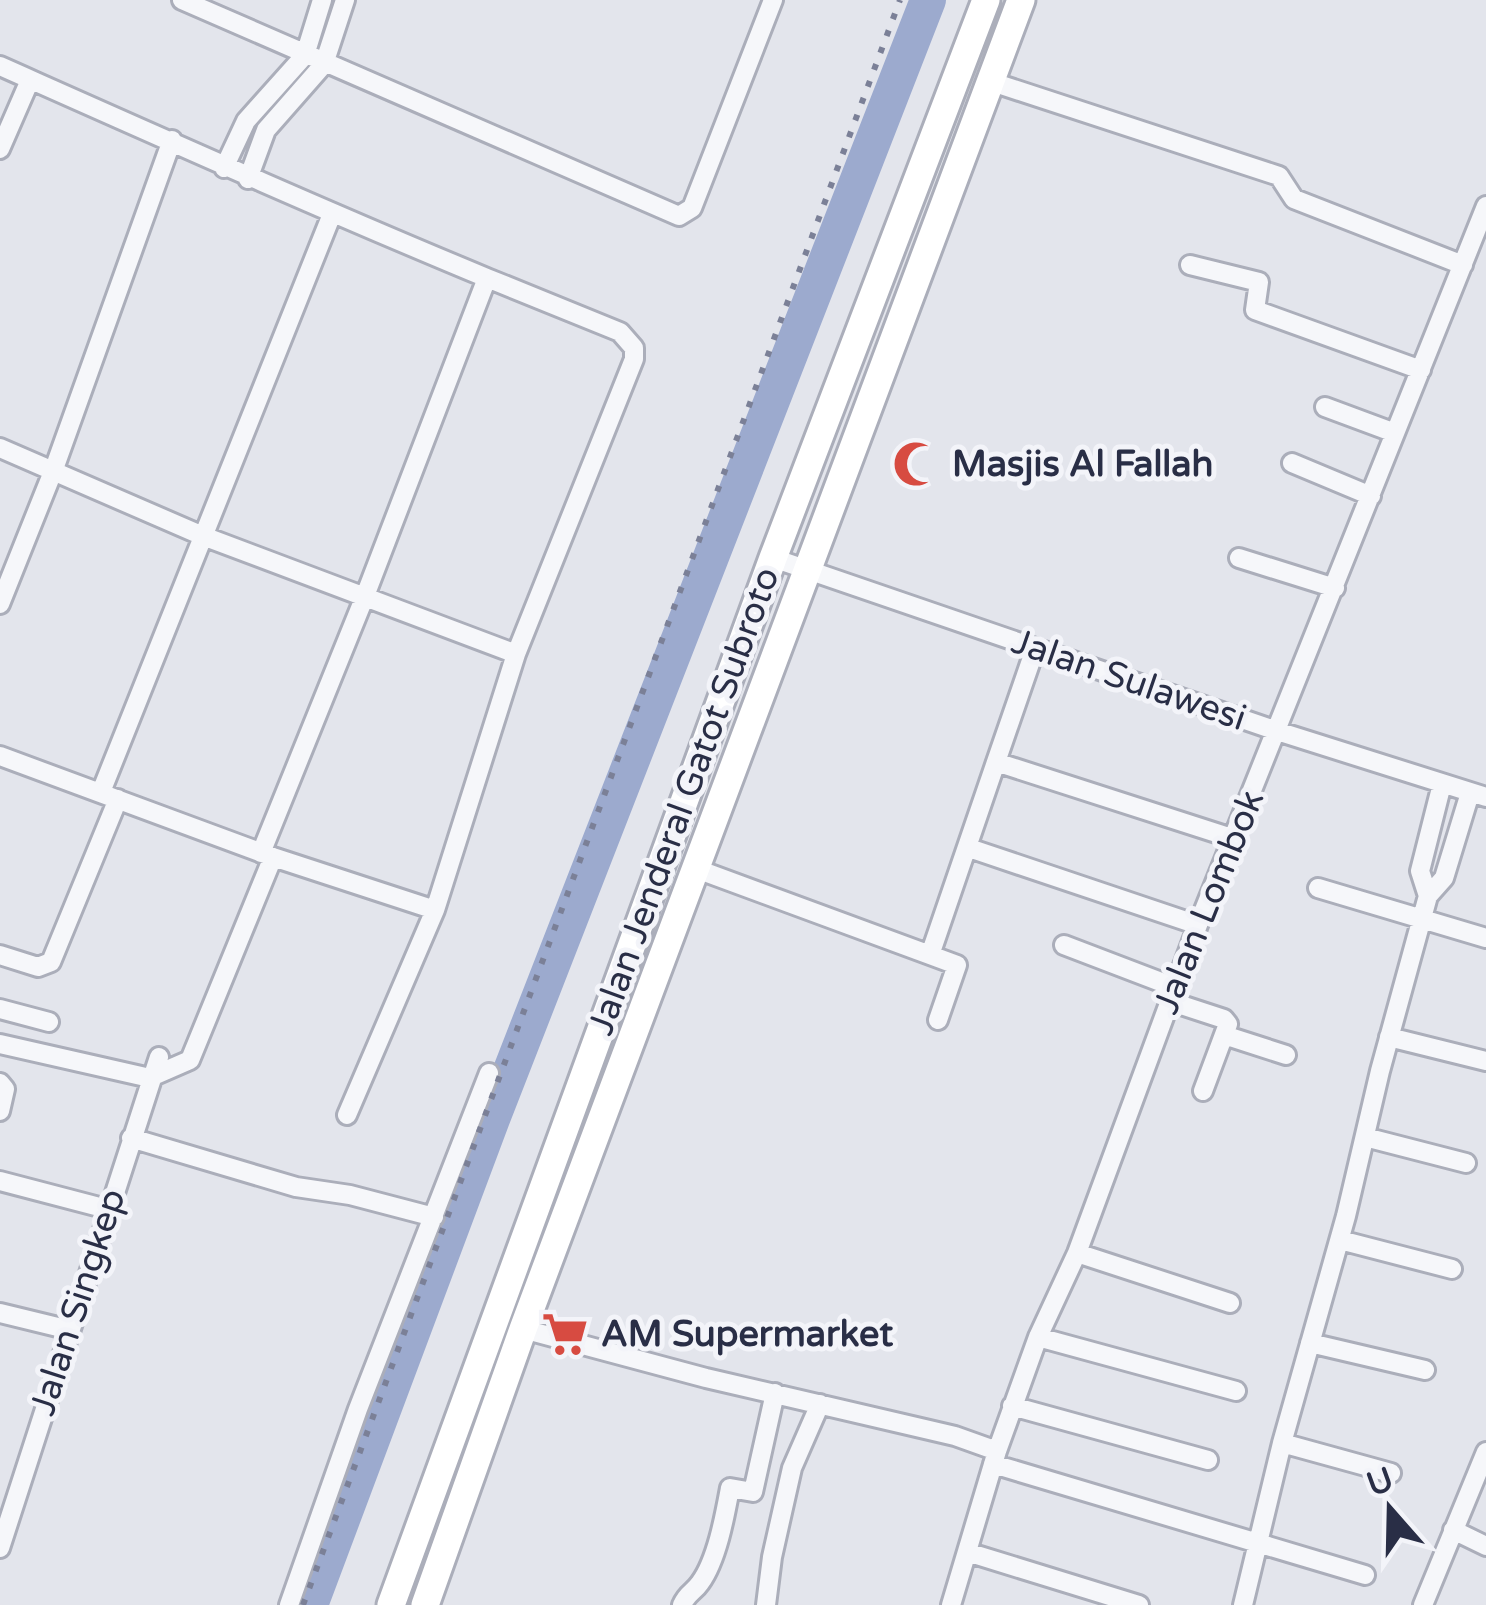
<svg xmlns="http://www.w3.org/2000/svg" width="1486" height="1605" font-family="'Varela Round',sans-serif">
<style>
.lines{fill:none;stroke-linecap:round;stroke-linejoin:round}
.river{stroke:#9caace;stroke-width:36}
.minor-casing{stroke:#abaeba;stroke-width:24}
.secondary-casing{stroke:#abaeba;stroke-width:33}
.minor{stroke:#f6f7fa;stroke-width:18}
.secondary{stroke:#fff;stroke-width:27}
.rail{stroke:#7b8097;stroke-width:6;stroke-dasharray:6 12;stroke-linecap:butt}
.labels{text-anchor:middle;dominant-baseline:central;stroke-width:10;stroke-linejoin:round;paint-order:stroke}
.poi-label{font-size:36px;font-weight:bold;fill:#292e46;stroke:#f3f4f9;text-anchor:start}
.street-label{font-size:36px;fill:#292e46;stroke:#f3f4f9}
</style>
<rect width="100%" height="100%" fill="#e3e5ec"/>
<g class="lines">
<!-- river -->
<path class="river" d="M310,1605L492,1119L928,0"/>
<!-- minor casing -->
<g class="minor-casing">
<path id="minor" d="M182,0L679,216L692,208L773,0
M0,66C162,138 323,210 487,278L365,596L261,853
M989,81L1279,176L1294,199L1463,265
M0,149L30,80
M224,168L246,121L305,55L322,0
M248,179L266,130L324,64L345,0
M1190,265L1259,282L1255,310L1421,370
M487,278L620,332L634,348V359L516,654
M1325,407L1395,433
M0,448L203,536L516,654L435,910L273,857L0,756
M1292,463L1371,496
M773,558L1277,731L1486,797
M1239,558L1335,588
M0,604L54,469L172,140
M996,762L1035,649
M1442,784L1420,871L1428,896L1444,878L1470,793
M101,792L332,214
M969,848L1198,925
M694,868L930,955
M1318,888L1486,938
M1064,945L1174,987
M0,955L38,967L51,962L118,799
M1169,1001L1224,1019L1228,1024L1203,1091
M0,1009L49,1022
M938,1020L957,965L930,955L996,762L1235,839
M1224,1035L1286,1055
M1389,1037L1486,1061
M0,1044L150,1078
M151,1077L190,1060L273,857
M0,1083L5,1089L0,1111
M347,1115L435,910
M1365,1137L1466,1163
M131,1138L296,1187L350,1195L434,1217
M0,1181L107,1209
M1340,1240L1452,1269
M1077,1253L1230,1303
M0,1313L70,1330
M523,1329L706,1378L955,1436L997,1451
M1038,1337L1236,1391
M1310,1343L1425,1370
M1012,1406L1208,1460
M1282,1443L1391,1473
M993,1464L1365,1575
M1453,1530L1486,1546
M0,1548L159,1057
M967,1552L1139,1605
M289,1605L358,1409L489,1073
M682,1605C687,1593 694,1592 700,1583C717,1560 725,1515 730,1488L753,1492L775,1393
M766,1605L772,1557L792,1468L820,1404
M951,1605L997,1451L1038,1337L1077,1253L1198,925L1486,206
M1243,1605L1282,1443L1346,1216L1380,1071L1428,896
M1423,1605L1486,1452"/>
</g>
<!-- secondary casing -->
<g class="secondary-casing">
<path id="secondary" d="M391,1605L773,558L986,0
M425,1605L523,1329L1021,0"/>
</g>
<!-- minor -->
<use href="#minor" class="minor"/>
<!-- secondary -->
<use href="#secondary" class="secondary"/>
<!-- rail -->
<path class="rail" d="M303,1605L900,0"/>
</g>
<!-- icons -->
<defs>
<g id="mosque-bare" transform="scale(3.6)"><path d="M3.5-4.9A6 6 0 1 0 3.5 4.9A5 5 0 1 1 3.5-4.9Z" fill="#d74b41" stroke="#f3f4f9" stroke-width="2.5" paint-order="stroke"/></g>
<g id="supermarket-bare" transform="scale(3.6)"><path d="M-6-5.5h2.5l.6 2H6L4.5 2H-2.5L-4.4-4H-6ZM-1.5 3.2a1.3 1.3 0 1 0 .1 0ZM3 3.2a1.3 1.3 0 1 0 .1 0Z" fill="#d74b41" stroke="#f3f4f9" stroke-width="2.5" paint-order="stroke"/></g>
</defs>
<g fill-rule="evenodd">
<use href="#mosque-bare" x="916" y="464"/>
<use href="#supermarket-bare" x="565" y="1334"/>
</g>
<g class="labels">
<!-- poi labels -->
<g class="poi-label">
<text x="952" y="464">Masjis Al Fallah</text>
<text x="601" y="1334">AM Supermarket</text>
</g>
<!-- street labels -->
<g class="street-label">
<text transform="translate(1129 680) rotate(19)">Jalan Sulawesi</text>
<text transform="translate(684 801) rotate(-70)">Jalan Jenderal Gatot Subroto</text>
<text transform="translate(1209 902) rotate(-68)">Jalan Lombok</text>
<text transform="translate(78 1302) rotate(-72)">Jalan Singkep</text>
</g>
</g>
<!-- north arrow -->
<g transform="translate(1390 1509) rotate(340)" stroke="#f3f4f9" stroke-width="9" paint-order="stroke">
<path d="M0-9L21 45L0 30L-21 45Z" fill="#292e46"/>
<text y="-18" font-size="33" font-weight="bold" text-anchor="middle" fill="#292e46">U</text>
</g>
</svg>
